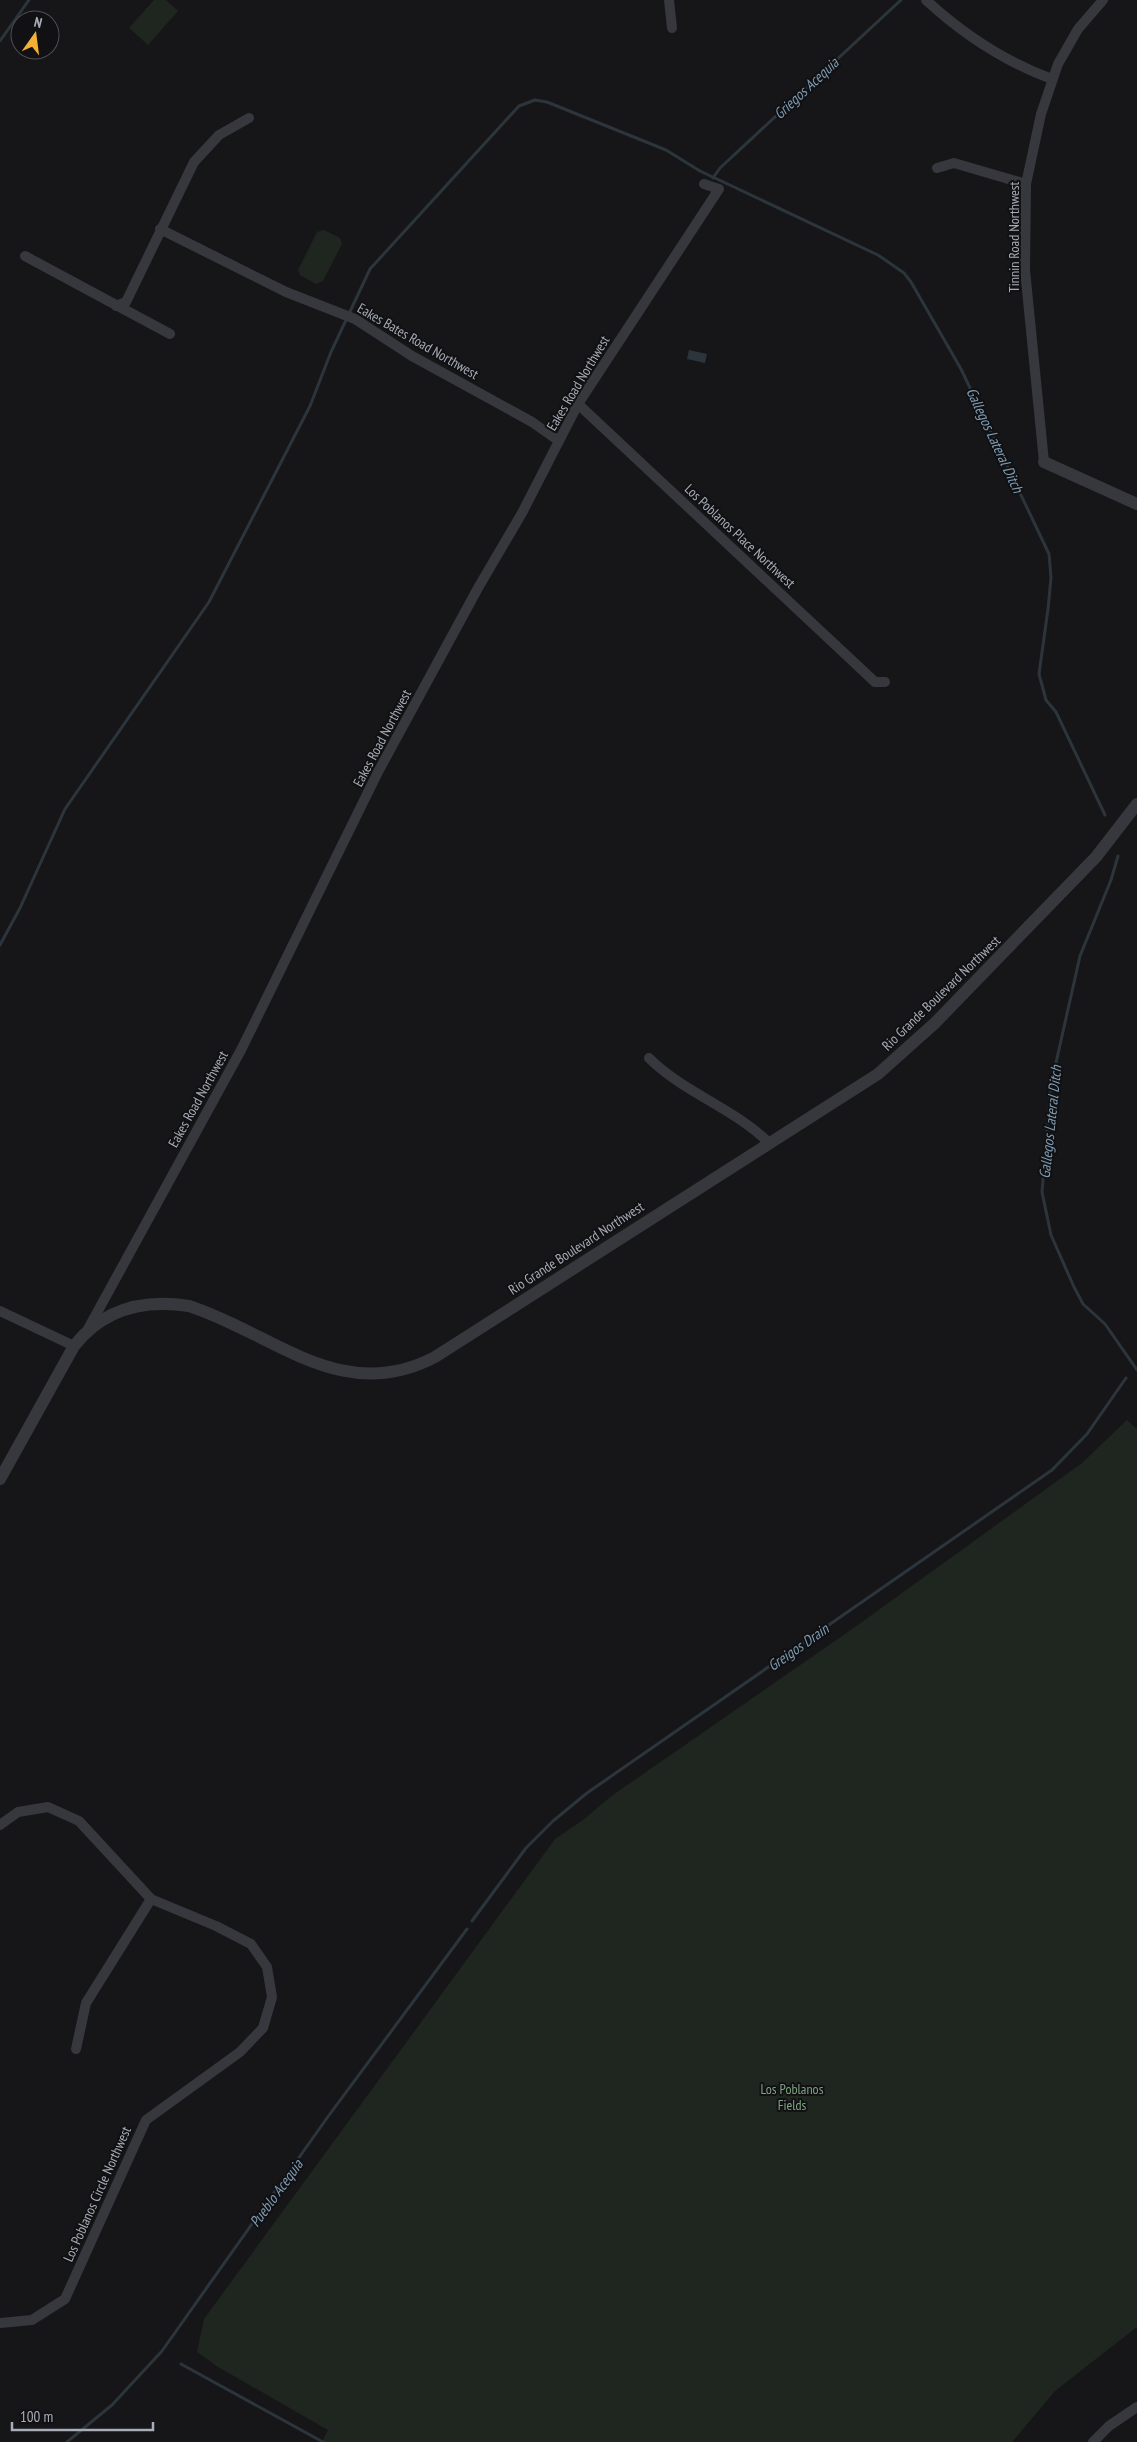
<svg xmlns="http://www.w3.org/2000/svg" width="1137" height="2442" font-family="'PT Sans Narrow',sans-serif">
<style>
.green{fill:#1e261f}
.water{fill:#2c353c}
.lines{fill:none;stroke-linecap:round;stroke-linejoin:round}
.stream{stroke:#2c353c;stroke-width:3}
.minor{stroke:#37383d;stroke-width:10}
.tertiary{stroke:#37383d;stroke-width:12}
.labels{text-anchor:middle;dominant-baseline:central;stroke-width:4;stroke-linejoin:round;paint-order:stroke}
.street-label{font-size:14px;fill:#a8adb8;stroke:#111113}
.park-label{font-size:14px;fill:#7fa381;stroke:#111113}
.water-label{font-size:15px;font-style:italic;fill:#7f9bb3;stroke:#111113}
</style>
<rect width="100%" height="100%" fill="#161618"/>
<!-- green -->
<path class="green" d="M154,0H166L178,11L148,45L129,28Z
M324,230L340,238L342,244L323,281L316,284L300,275L298,270L317,232Z
M1127,1420L1137,1429V2327L1055,2391L1012,2442H322L328,2430L218,2367L197,2352L204,2319L555,1839L583,1820L610,1797L855,1627L1082,1463Z"/>
<!-- water -->
<path class="water" d="M689,350L707,354L705,363L687,359Z"/>
<g class="lines">
<!-- stream -->
<path class="stream" d="M0,41L29,0
M713,178L720,168L901,0
M1118,856L1111,880L1080,956L1051,1085L1042,1192L1051,1235L1074,1287L1083,1304L1105,1324L1137,1370
M0,945L20,908L65,809L209,602L310,406L331,352L370,269L519,106L535,100L547,102L666,150L700,171L878,255L904,273L911,282L961,369L1049,554L1051,578L1048,609L1039,674L1046,700L1056,712L1105,815
M472,1921L526,1848L553,1821L587,1793L1052,1470L1087,1434L1126,1378
M181,2364L323,2442
M67,2442L112,2405L162,2351L327,2118L467,1929"/>
<!-- minor -->
<path class="minor" d="M669,0L672,28
M926,0C964,35 1003,61 1052,79
M937,168L954,163L1026,184
M160,229L286,292L355,319L412,356L532,422L559,441
M25,256L170,334
M116,306L126,302L194,162L219,135L249,118
M578,404L875,682H885
M1044,462L1025,270L1026,184L1041,114L1058,64L1078,29L1103,0
M649,1058C684,1093 734,1108 769,1143
M0,1311L74,1346
M88,1329L241,1050L378,772L478,588L522,513L578,404L719,189L704,184
M0,1825L18,1812L48,1807L79,1821L151,1899L216,1926L251,1944L267,1967L272,1997L263,2028L240,2052L146,2120L65,2299L32,2320L0,2323
M76,2049L86,2003L151,1899
M1093,2442L1109,2426L1137,2407"/>
<!-- tertiary -->
<path class="tertiary" d="M1044,462L1137,504
M0,1479L74,1346C103,1309 144,1299 189,1306C275,1334 342,1406 435,1357L878,1074L935,1023L1096,857L1137,804"/>
</g>
<g class="labels">
<!-- street labels -->
<g class="street-label">
<text transform="translate(1014 237) rotate(-90)">Tinnin Road Northwest</text>
<text transform="translate(418 341) rotate(30)">Eakes Bates Road Northwest</text>
<text transform="translate(578 383) rotate(-59)">Eakes Road Northwest</text>
<text transform="translate(740 536) rotate(43)">Los Poblanos Place Northwest</text>
<text transform="translate(382 738) rotate(-62)">Eakes Road Northwest</text>
<text transform="translate(941 993) rotate(-44)">Rio Grande Boulevard Northwest</text>
<text transform="translate(198 1099) rotate(-61)">Eakes Road Northwest</text>
<text transform="translate(576 1248) rotate(-33)">Rio Grande Boulevard Northwest</text>
<text transform="translate(97 2194) rotate(-66)">Los Poblanos Circle Northwest</text>
</g>
<!-- park labels -->
<g class="park-label">
<text x="792" y="2089">Los Poblanos<tspan x="792" dy="16">Fields</tspan></text>
</g>
<!-- water labels -->
<g class="water-label">
<text transform="translate(806 88) rotate(-43)">Griegos Acequia</text>
<text transform="translate(995 440) rotate(65)">Gallegos Lateral Ditch</text>
<text transform="translate(1050 1122) rotate(-84)">Gallegos Lateral Ditch</text>
<text transform="translate(798 1647) rotate(-35)">Greigos Drain</text>
<text transform="translate(276 2193) rotate(-54)">Pueblo Acequia</text>
</g>
</g>
<!-- north arrow -->
<g transform="translate(35 35) rotate(14)"><circle r="24" fill="#111113" stroke="#4d4f55"/>
<path d="M0-4L9 19L0 12L-9 19Z" fill="#f2b134"/>
<text y="-8" font-size="14" font-weight="bold" text-anchor="middle" fill="#a8adb8">N</text>
</g>
<!-- scale -->
<path d="M12 2422v8h141v-8" fill="none" stroke="#a8adb8" stroke-width="2.5"/>
<text x="20" y="2422" font-size="15" fill="#a8adb8" stroke="#111113" stroke-width="4" paint-order="stroke">100 m</text>
</svg>
